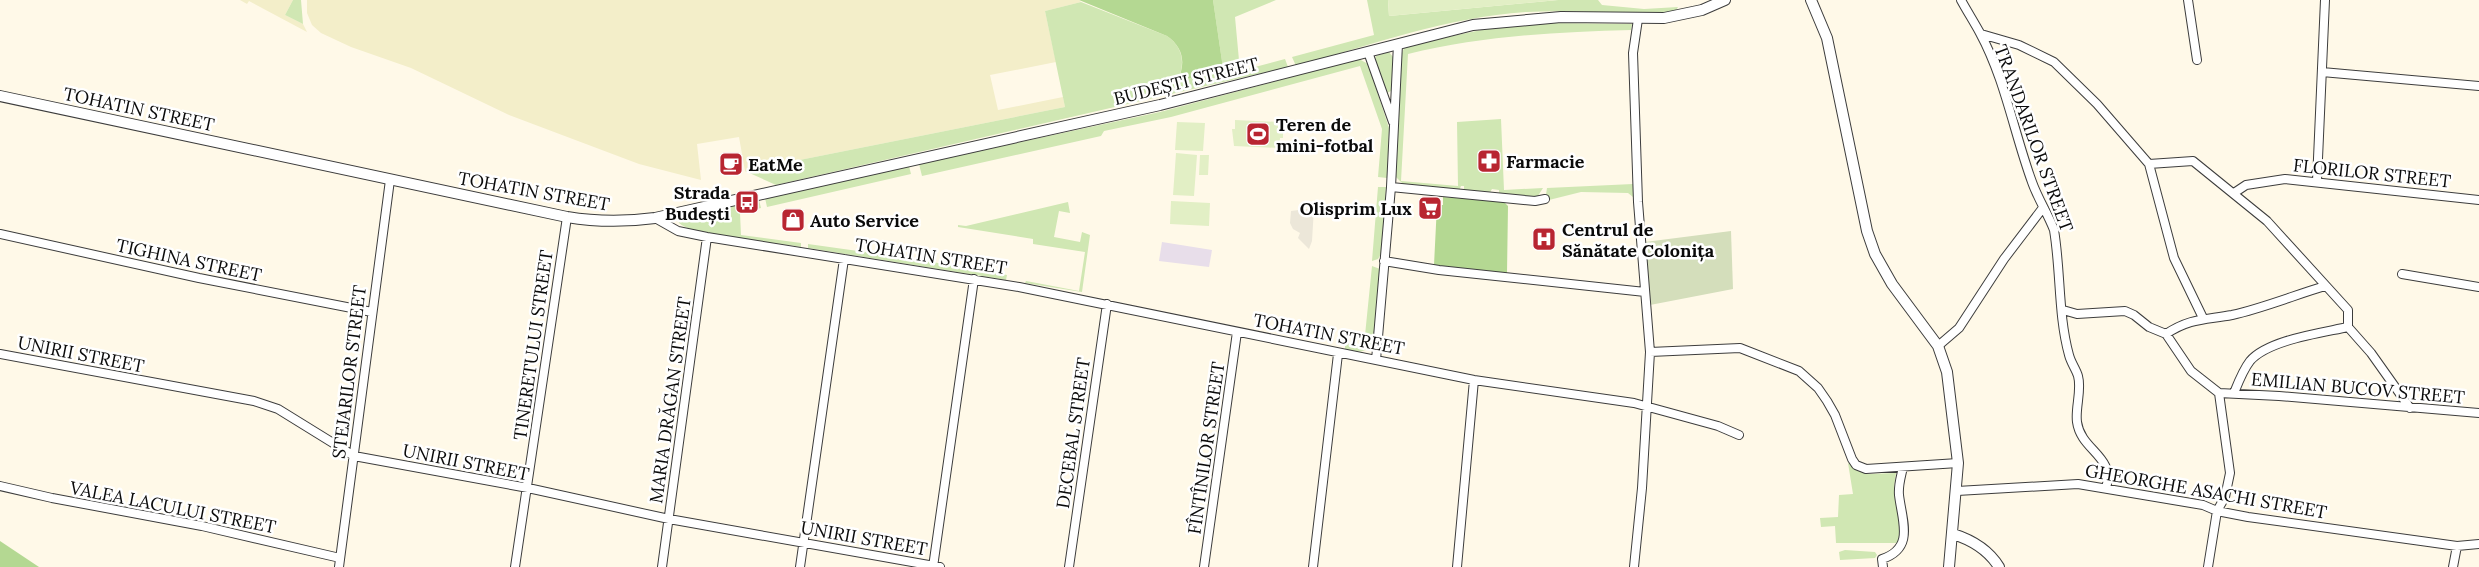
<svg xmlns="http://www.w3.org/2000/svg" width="2479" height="567" font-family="Lora,serif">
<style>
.industrial{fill:#e8deea}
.farmland{fill:#f3eec9}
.green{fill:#d0e7b3}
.forest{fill:#b4d892}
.cemetery{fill:#d4debb}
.pitch{fill:#e2efc5}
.plaza{fill:#ece7d9}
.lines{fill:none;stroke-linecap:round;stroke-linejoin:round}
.minor-casing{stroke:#3d3d3d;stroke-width:10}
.tertiary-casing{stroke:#3d3d3d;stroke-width:12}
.minor{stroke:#fff;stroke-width:8}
.tertiary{stroke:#fff;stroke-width:10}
.labels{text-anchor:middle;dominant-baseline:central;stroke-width:5;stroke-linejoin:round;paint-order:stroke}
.street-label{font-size:18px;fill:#0a0a0a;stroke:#fff}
.poi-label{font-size:18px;font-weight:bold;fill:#0a0a0a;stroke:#fff;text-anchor:start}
</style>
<rect width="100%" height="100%" fill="#fff9e8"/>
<!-- industrial -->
<path class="industrial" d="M1162,242L1212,250L1209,267L1159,261Z"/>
<!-- farmland -->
<path class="farmland" d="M240,0H293L285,15L303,24L307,32L249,1L247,4Z
M307,0H1079L1081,2L1045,11L1056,62L990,75L998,110L1063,97L1065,107L745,171L739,137L697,144L701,180L639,164L509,115L411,68L351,47L321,33L312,25L307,13Z"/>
<!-- green -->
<path class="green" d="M293,0H301L303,24L285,15Z
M1213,0H1276L1235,17L1240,71L1285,59L1288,67L776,185L745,171L1065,107L1045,11L1081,2L1167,36C1183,47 1186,64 1177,81L1223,68Z
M1367,0H1388L1389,16L1558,0H1598L1602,5L1644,9L1678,7L1675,12C1626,16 1576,9 1527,12C1448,17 1371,45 1296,66L1292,57L1374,35Z
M1545,23L1632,24L1631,30C1556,32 1481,36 1408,54L1401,181L1458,186L1457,122L1501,119L1504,190L1543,188L1536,199L1499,194V190L1492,189L1489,194L1464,191V186H1461L1459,191L1405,186L1396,177L1402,53L1405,46L1505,25Z
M1389,52L1393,57L1391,91L1387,93L1375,59L1376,56Z
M1359,59L1368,64L1389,128L1387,178L1378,177L1382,129L1360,66L1171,117L1104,131L1101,136L922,176L919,164L1160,112Z
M909,166L911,174L767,207L765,198Z
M1633,184V197L1628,193L1581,192L1545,201L1547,188Z
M1378,187H1386L1381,254L1378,259L1372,261Z
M759,200L761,208L740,213L741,235L801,243V247C777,243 694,237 679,223L678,219L681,216Z
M1068,202L1070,213L1059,211L1054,237L1080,242L1082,232L1090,235L1082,292L1025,283L1026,281L1079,291L1085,252L1033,244V239L958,227V225L966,226Z
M808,244L915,259L1007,275L1006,280L808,248Z
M1372,266L1380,269L1373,343C1365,354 1358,352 1345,350V343L1364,345Z
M1848,463L1868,474L1896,473C1895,479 1894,486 1894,493C1895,507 1908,530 1898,543H1836L1835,526L1821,527L1820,518L1838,517L1839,495L1853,494Z
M1845,550L1875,552L1877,555L1875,558L1840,560L1839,552Z"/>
<!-- forest -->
<path class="forest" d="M1079,0H1213L1223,68L1177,82C1186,64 1184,48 1167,36Z
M1443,197L1504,202L1508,206L1507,273L1434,265L1437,205H1443Z
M0,541L39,567H0Z"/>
<!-- cemetery -->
<path class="cemetery" d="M1731,231L1733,289L1650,305L1645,242Z"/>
<!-- pitch -->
<path class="pitch" d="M1388,0H1558L1389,16Z
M1235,120L1280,122V131L1283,132V138H1280L1279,148L1234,146L1232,129H1235Z
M1177,122L1205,123L1203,151L1175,150Z
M1176,153L1197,155L1194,196L1173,195Z
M1200,155H1209L1208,175H1199Z
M1171,201L1210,203L1209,226L1170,224Z"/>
<!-- plaza -->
<path class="plaza" d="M1314,208L1312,241L1309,249L1298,238L1300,233L1293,229L1290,223L1291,211Z"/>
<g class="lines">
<!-- minor casing -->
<g class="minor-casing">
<path id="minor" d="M1961,0C1967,11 1974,22 1980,33C2005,79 2014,133 2032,182C2038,199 2048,214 2054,230C2061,272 2058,315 2069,355C2071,363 2076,369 2078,376C2082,390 2075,408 2077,422C2081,451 2116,456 2106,488
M2188,0L2197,60
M1981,34L2019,45L2054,62L2097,104L2149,164L2174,258L2203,318
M1368,52L1393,122
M2322,72L2479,86
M2149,164L2193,161L2267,221L2348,310V327L2371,353L2410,408
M2317,181L2325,0
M1391,187L1535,201L1545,199
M2234,193L2246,185L2285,179L2479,200
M655,218L678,231L707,237L1019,287L1474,380L1634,403L1718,426L1739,435
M0,234L199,278L372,312
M1384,261L1439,270L1645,292
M2402,274L2479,287
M2063,310L2077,314L2125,311L2134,315L2149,327L2166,334L2191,371L2219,393L2230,473L2225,497L2217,511L2208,567
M2166,334C2190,318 2205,320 2232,315C2263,308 2295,295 2325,286
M1938,346L1959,328L2004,259L2042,209
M1650,352L1740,348L1799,371L1818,388L1827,401L1835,415L1852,459L1856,465L1866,469L1958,463
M0,354L254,401L278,409L354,456L528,488L669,519L940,567
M1376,360L1391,187L1398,44
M2219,393L2279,396L2479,413
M2234,393C2238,383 2243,370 2250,361C2268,340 2321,333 2348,327
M0,486L52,498L202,526L340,558
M1957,491L2078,484L2203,505L2217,511L2248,517L2457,546L2479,544
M339,567L390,180
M515,567L567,217
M662,567L707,237
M800,567L844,259
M933,567L974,279
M1069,567L1107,304
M1204,567L1237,332
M1313,567L1338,354
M1457,567L1474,380
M1634,567L1642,488L1650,352L1638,202L1633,53L1638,19
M1883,567L1882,559C1915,548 1902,521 1899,495C1898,485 1901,477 1903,467
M2453,567L2457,546"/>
</g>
<!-- tertiary casing -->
<g class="tertiary-casing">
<path id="tertiary" d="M1811,0L1827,38L1867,231L1875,254L1892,284L1938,346L1947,372L1958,463L1949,567
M0,96L567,217C597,222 625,222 655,218L1160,105L1473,25L1561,17L1664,18L1702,10L1725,0
M1953,534C1972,540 1988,549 1999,567"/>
</g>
<!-- minor -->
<use href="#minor" class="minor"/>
<!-- tertiary -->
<use href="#tertiary" class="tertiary"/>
</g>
<!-- icons -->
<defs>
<g id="stadium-square" transform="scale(1.25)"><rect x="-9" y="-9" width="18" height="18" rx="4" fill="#b82531" stroke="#fff"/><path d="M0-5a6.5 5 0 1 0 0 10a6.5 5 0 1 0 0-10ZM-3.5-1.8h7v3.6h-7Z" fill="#fff"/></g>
<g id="pharmacy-square" transform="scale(1.25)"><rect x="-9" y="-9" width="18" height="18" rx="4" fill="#b82531" stroke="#fff"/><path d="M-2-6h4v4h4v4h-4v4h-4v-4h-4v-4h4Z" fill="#fff"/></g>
<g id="cafe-square" transform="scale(1.25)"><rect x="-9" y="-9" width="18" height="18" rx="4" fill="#b82531" stroke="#fff"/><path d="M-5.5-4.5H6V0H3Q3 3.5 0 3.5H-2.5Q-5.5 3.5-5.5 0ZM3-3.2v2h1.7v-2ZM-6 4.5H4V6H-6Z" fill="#fff"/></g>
<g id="bus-square" transform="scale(1.25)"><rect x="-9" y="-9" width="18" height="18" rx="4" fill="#b82531" stroke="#fff"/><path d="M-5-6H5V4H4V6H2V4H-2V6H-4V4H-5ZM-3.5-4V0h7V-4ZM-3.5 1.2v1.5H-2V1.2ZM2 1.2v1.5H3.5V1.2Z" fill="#fff"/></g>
<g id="supermarket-square" transform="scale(1.25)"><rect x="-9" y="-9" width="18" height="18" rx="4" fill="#b82531" stroke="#fff"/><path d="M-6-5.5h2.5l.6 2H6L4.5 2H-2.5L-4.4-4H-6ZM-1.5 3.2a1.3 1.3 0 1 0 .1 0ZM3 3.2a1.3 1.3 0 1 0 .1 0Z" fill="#fff"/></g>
<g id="shop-square" transform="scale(1.25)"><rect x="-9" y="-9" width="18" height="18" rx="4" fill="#b82531" stroke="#fff"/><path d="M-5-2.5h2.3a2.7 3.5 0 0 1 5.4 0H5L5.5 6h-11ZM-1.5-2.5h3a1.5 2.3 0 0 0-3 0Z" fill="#fff"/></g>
<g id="hospital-square" transform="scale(1.25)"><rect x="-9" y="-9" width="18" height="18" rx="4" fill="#b82531" stroke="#fff"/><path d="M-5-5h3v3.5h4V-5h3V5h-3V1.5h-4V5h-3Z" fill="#fff"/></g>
</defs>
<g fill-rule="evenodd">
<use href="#stadium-square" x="1258" y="134"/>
<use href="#pharmacy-square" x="1489" y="161"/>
<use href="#cafe-square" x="731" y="164"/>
<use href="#bus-square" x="747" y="202"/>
<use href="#supermarket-square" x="1430" y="208"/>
<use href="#shop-square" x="793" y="220"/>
<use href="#hospital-square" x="1544" y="239"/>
</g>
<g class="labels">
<!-- street labels -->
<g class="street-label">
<text transform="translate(1186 81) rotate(-14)">BUDEȘTI STREET</text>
<text transform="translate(139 109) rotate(12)">TOHATIN STREET</text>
<text transform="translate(2034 138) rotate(70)">TRANDARILOR STREET</text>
<text transform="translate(2372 173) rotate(6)">FLORILOR STREET</text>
<text transform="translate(534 191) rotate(10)">TOHATIN STREET</text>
<text transform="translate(931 256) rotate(9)">TOHATIN STREET</text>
<text transform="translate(189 260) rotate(12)">TIGHINA STREET</text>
<text transform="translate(1329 334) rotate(11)">TOHATIN STREET</text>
<text transform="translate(533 345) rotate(-82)">TINERETULUI STREET</text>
<text transform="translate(81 354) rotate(11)">UNIRII STREET</text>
<text transform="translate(349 372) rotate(-83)">STEJARILOR STREET</text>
<text transform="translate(2358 388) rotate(5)">EMILIAN BUCOV STREET</text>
<text transform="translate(670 400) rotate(-82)">MARIA DRĂGAN STREET</text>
<text transform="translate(1073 433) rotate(-82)">DECEBAL STREET</text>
<text transform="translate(1206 448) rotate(-82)">FÎNTÎNILOR STREET</text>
<text transform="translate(466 462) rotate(11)">UNIRII STREET</text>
<text transform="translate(2206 491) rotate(10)">GHEORGHE ASACHI STREET</text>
<text transform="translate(173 507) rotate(11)">VALEA LACULUI STREET</text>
<text transform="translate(864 538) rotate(10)">UNIRII STREET</text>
</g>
<!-- poi labels -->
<g class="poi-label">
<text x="1276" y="124">Teren de<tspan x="1276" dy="21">mini-fotbal</tspan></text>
<text x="1506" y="161">Farmacie</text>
<text x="748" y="164">EatMe</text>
<text x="730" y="192" text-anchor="end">Strada<tspan x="730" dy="21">Budești</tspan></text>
<text x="1412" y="208" text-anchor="end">Olisprim Lux</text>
<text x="810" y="220">Auto Service</text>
<text x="1562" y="229">Centrul de<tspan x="1562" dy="21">Sănătate Colonița</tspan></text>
</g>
</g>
</svg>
